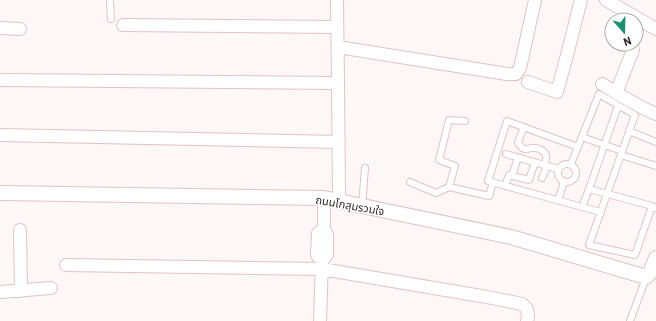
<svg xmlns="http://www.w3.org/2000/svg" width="656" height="321" font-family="Barlow,'Noto Sans Thai',sans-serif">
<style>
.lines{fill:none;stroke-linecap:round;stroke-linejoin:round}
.service-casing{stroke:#e1c4c1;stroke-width:8}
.minor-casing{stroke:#e1c4c1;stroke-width:14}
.tertiary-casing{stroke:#e1c4c1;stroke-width:16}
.service{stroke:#fff;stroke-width:6}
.minor{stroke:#fff;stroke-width:12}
.tertiary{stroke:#fff;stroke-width:14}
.labels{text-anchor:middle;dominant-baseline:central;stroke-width:3;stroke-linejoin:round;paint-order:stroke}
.street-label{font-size:11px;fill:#322726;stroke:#fff}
</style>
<rect width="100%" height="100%" fill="#fdf7f7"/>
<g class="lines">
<!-- service casing -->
<g class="service-casing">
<path id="service" d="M110,0L111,19
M524,127L518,142C519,145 521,148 525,149C528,150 528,148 531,148C537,147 544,150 546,155C547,158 545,162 544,165
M629,131L656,142
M582,137L622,151
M578,147L507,121L488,181L582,207L589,189L618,106
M506,154L558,169
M621,155L656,166
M558 173a9 9 0 1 1 18 0a9 9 0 1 1-18 0Z
M571,164L599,94L635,115L589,245L635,255L652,206L656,208
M512,176L518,157
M542,178L547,166
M410,182L436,193L449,187L489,196L493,183
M505,186L509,175L529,180L535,162
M449,187L455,166L439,160L449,120L465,121
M589,189L652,206
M558,200L564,182
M362,206L365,168
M582,207L601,212
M630,321L646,278"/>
</g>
<!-- minor casing -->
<g class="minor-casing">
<path id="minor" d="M337,0L338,83L339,202
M606,0L656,29
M123,25L337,27
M0,28L20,29
M338,47L507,74H516L520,68L535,0
M633,50L616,93L641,107L656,114
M0,80L338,83
M528,82L557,92L567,55L581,0
M602,84L616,93
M0,135L339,142
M20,230L21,291
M322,261L317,255L318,233L324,229
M66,265L322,269L487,297L522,304L527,309L528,317L527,321
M0,292L51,288
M320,321L322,261L327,255V235L324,229V198"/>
</g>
<!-- tertiary casing -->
<g class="tertiary-casing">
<path id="tertiary" d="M0,193L324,198L511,237L646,277L650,273L656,258"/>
</g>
<!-- service -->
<use href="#service" class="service"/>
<!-- minor -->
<use href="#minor" class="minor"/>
<!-- tertiary -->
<use href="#tertiary" class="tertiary"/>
</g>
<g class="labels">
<!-- street labels -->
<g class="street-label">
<text transform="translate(350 205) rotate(10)">ถนนโกสุมรวมใจ</text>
</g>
</g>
<!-- north arrow -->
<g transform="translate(624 32) rotate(160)"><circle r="19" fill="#ffffff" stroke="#ada9a8"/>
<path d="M0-3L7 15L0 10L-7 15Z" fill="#179074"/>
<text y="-6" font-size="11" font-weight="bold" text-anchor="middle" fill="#322726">N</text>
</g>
</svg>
